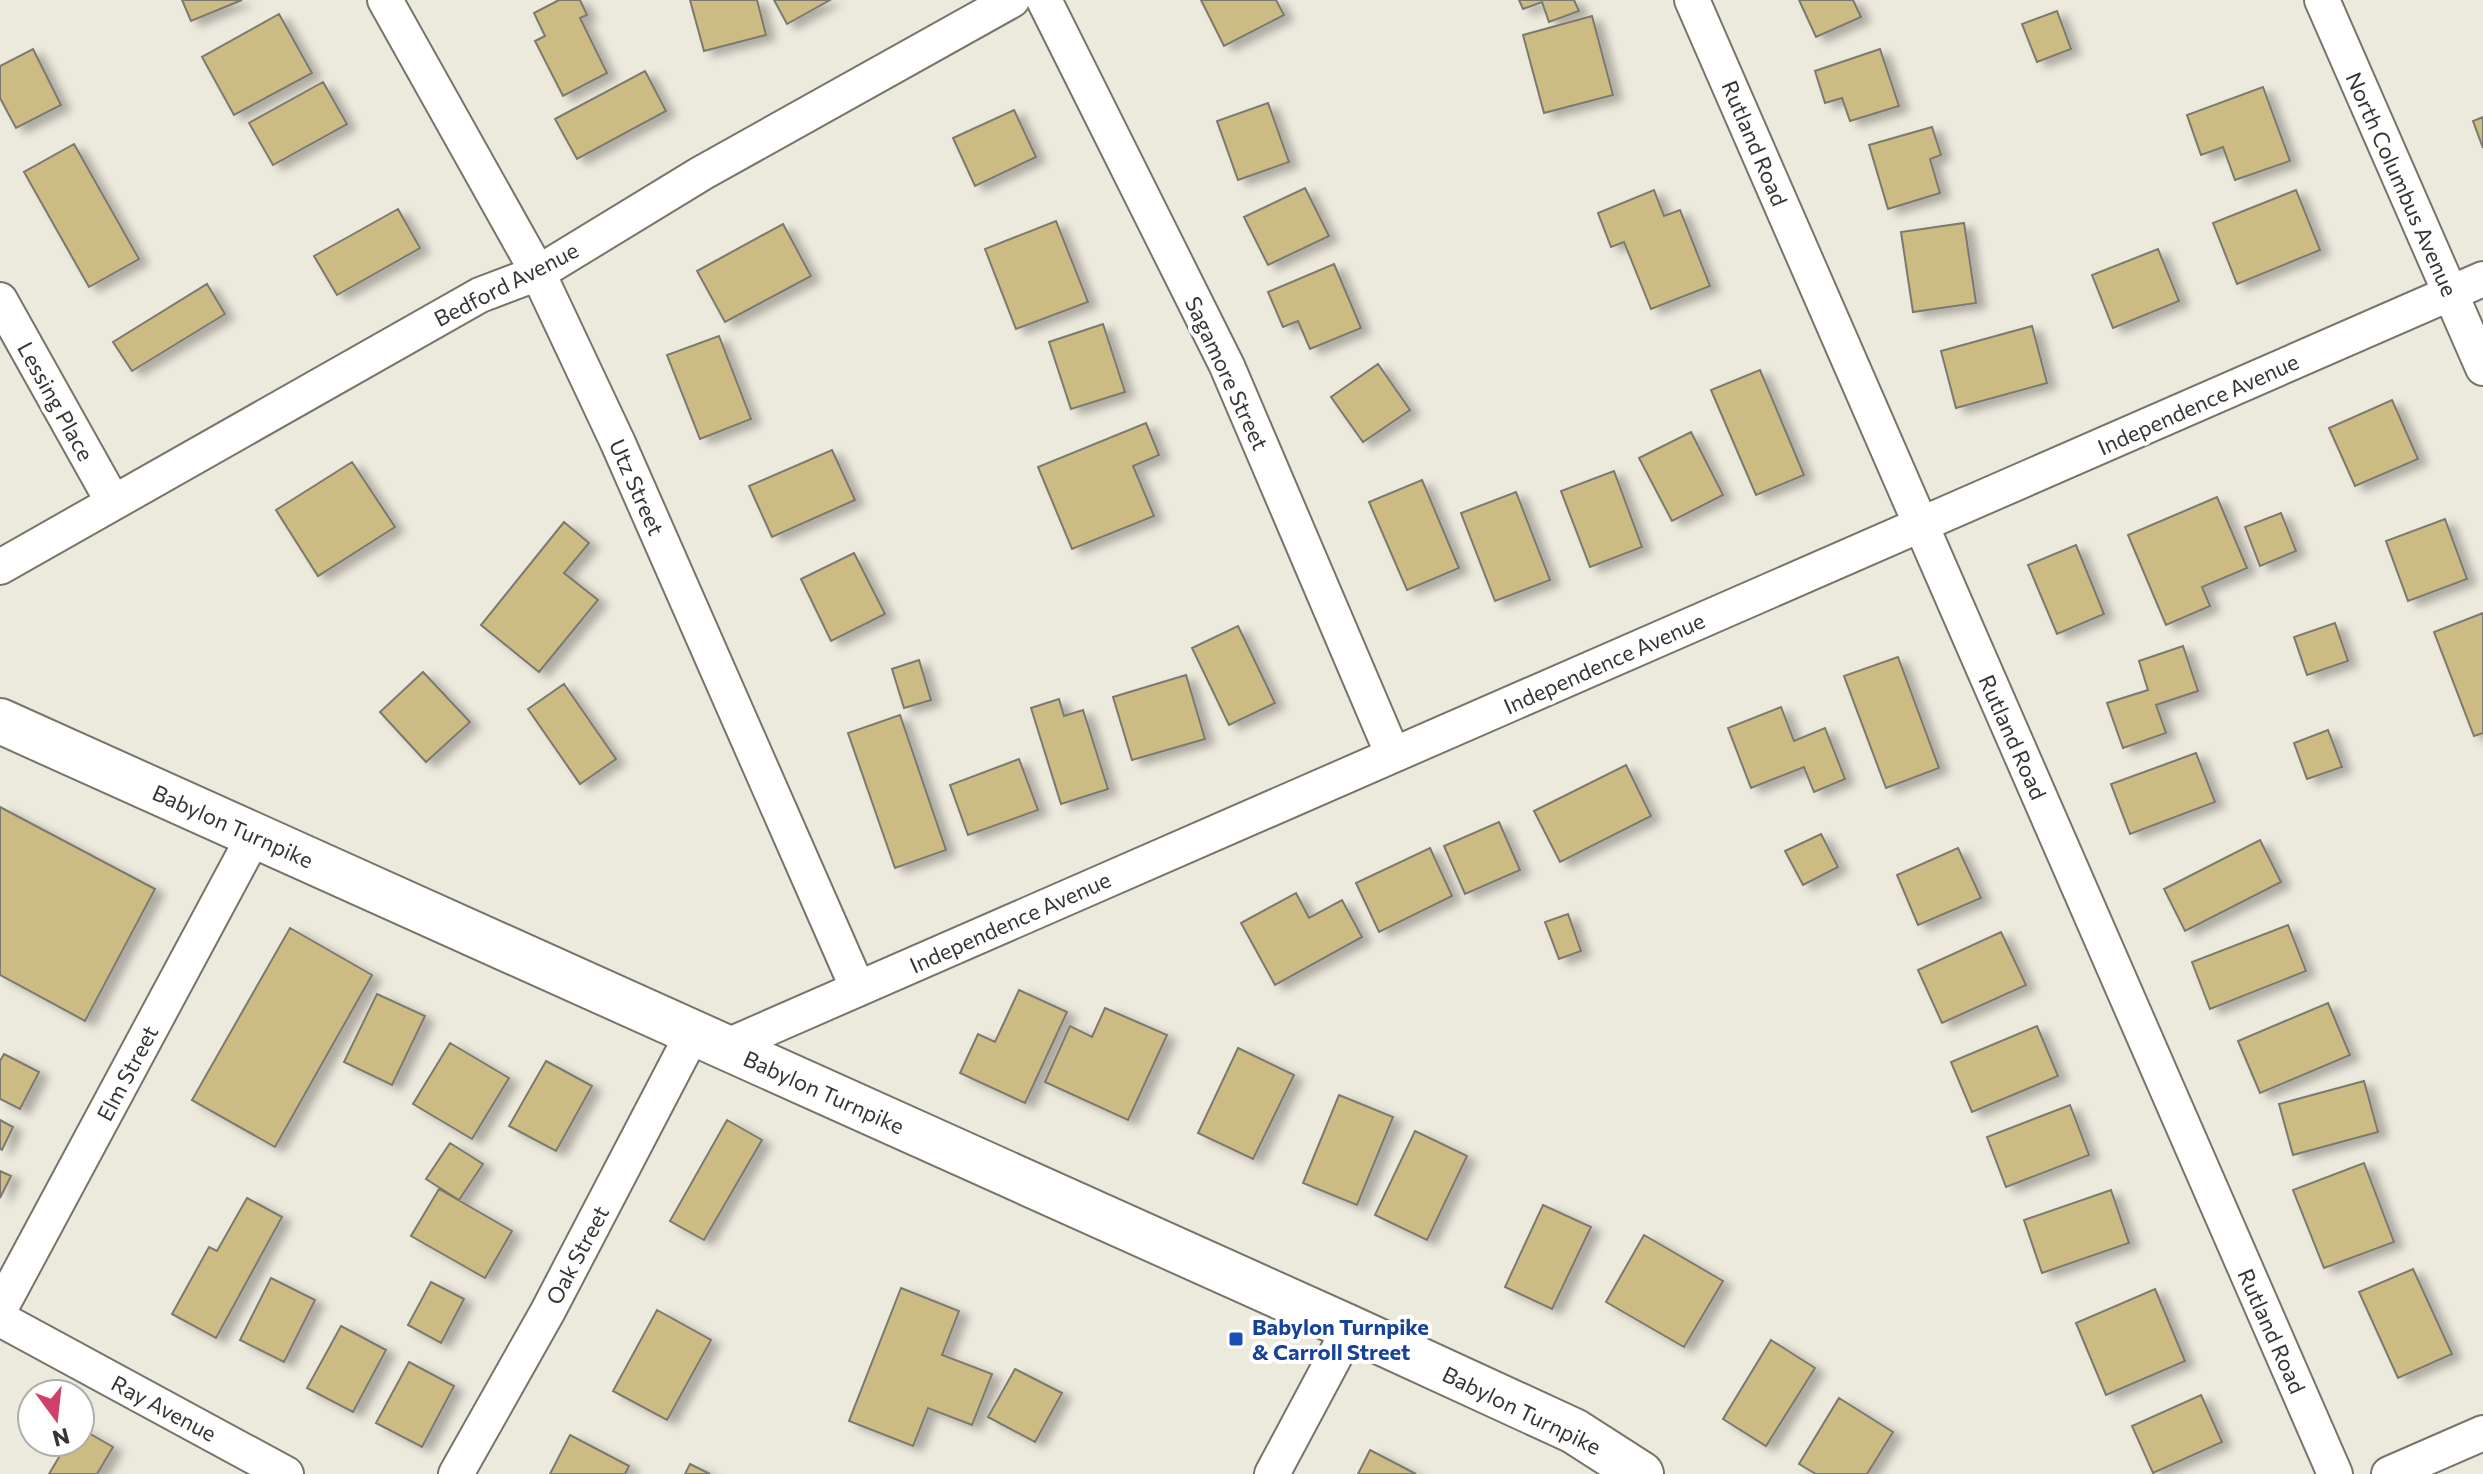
<svg xmlns="http://www.w3.org/2000/svg" width="2483" height="1474" font-family="Commissioner,sans-serif">
<style>
.building{fill:#ccbb82;stroke:#7c796f;stroke-width:2;filter:url(#shadow)}
.lines{fill:none;stroke-linecap:round;stroke-linejoin:round}
.street-casing{stroke:#77746a;stroke-width:38}
.primary-casing{stroke:#77746a;stroke-width:48}
.street{stroke:#fff;stroke-width:34}
.primary{stroke:#fff;stroke-width:44}
.transit-dot{fill:#1a4fb4;stroke:#fff;stroke-width:3}
.labels{text-anchor:middle;dominant-baseline:central;stroke-width:8;stroke-linejoin:round;paint-order:stroke}
.street-label{font-size:22px;fill:#373531;stroke:#fff}
.transit-label{font-size:22px;font-weight:bold;fill:#164399;stroke:#fff;text-anchor:start}
</style>
<defs>
<filter id="shadow"><feDropShadow dx="9" dy="5" stdDeviation="4" flood-color="#0004"/></filter>
</defs>
<rect width="100%" height="100%" fill="#ece9dd"/>
<!-- building -->
<path class="building" d="M182,0H242L191,21Z
M559,0H580L587,15L580,18L607,73L563,96L535,41L545,36L534,13Z
M690,0H757L766,35L704,51Z
M774,0H830L787,24Z
M1201,0H1276L1284,15L1224,46Z
M1519,0H1574L1579,11L1549,22L1542,2L1523,9Z
M1799,0H1853L1861,17L1816,37Z
M2057,11L2071,49L2037,62L2022,24Z
M279,14L312,73L234,115L202,57Z
M1592,16L1613,95L1544,113L1523,35Z
M33,49L61,105L16,128L0,98V66Z
M1880,49L1899,106L1850,121L1842,98L1825,103L1815,71Z
M645,71L666,111L577,159L555,119Z
M323,82L347,124L273,165L249,123Z
M2263,87L2290,161L2235,180L2223,147L2201,155L2187,115Z
M1268,103L1289,162L1238,180L1217,121Z
M1014,110L1036,157L975,186L953,138Z
M2483,117V148L2473,121Z
M1932,127L1941,155L1930,159L1940,193L1888,209L1869,145Z
M74,144L139,259L89,287L24,172Z
M1305,188L1329,236L1268,265L1244,217Z
M1654,190L1664,216L1680,210L1710,286L1651,309L1624,242L1611,247L1598,213Z
M2296,190L2320,250L2237,284L2213,223Z
M398,209L420,248L337,295L314,256Z
M1056,221L1088,302L1016,329L985,249Z
M1964,223L1976,303L1913,312L1901,232Z
M783,224L811,276L725,322L697,271Z
M2158,249L2179,301L2113,328L2092,275Z
M1334,264L1361,328L1310,349L1298,321L1283,327L1268,292Z
M207,284L225,314L132,371L113,342Z
M1103,324L1125,392L1071,409L1049,342Z
M2032,326L2047,383L1956,408L1941,351Z
M719,336L751,419L700,439L667,355Z
M1378,364L1410,410L1363,442L1331,397Z
M1760,370L1804,475L1756,495L1711,390Z
M2392,400L2418,459L2355,486L2329,428Z
M1146,423L1159,455L1133,466L1154,516L1072,549L1038,467Z
M1691,432L1723,495L1672,521L1639,458Z
M832,450L855,500L772,537L749,486Z
M352,462L395,527L318,576L276,510Z
M1614,471L1642,547L1590,567L1561,491Z
M1422,480L1459,568L1407,590L1369,502Z
M1516,492L1550,580L1495,601L1461,513Z
M2217,497L2247,568L2202,587L2210,606L2166,625L2128,535Z
M2281,513L2296,551L2260,566L2245,527Z
M2445,519L2467,579L2408,601L2386,541Z
M564,522L589,543L564,573L598,600L539,672L481,625Z
M2076,545L2104,614L2057,634L2028,565Z
M854,553L885,614L831,641L801,579Z
M2483,613V733L2474,736L2434,632Z
M2335,623L2348,661L2307,675L2294,637Z
M1238,626L1275,703L1229,725L1192,648Z
M2183,646L2198,691L2156,705L2166,733L2123,748L2107,703L2148,690L2139,661Z
M1898,657L1939,768L1886,788L1844,676Z
M919,660L931,700L904,708L892,669Z
M423,672L470,722L426,762L380,712Z
M1186,675L1205,739L1132,760L1113,697Z
M564,684L616,759L580,784L528,709Z
M1059,699L1064,716L1083,710L1108,789L1061,804L1031,708Z
M1781,707L1794,741L1825,728L1845,779L1814,792L1804,767L1751,788L1728,728Z
M900,715L946,850L895,868L848,733Z
M2328,730L2342,767L2307,779L2294,743Z
M2196,753L2215,802L2130,834L2111,784Z
M1019,759L1038,810L968,835L950,785Z
M1626,765L1651,816L1560,862L1534,811Z
M0,807L155,889L85,1021L0,975Z
M1499,822L1520,870L1465,894L1444,846Z
M1821,834L1838,867L1803,885L1785,851Z
M2260,840L2281,882L2185,931L2164,889Z
M1430,848L1452,896L1379,932L1356,883Z
M1958,848L1981,898L1918,925L1897,875Z
M1296,893L1309,918L1342,900L1362,937L1275,985L1241,923Z
M1568,914L1581,951L1559,959L1545,922Z
M2288,925L2306,971L2210,1009L2192,962Z
M290,928L372,975L275,1147L192,1100Z
M2001,932L2026,985L1942,1023L1918,970Z
M1019,990L1067,1012L1025,1103L960,1073L978,1034L995,1042Z
M377,994L425,1016L392,1085L344,1062Z
M2328,1003L2350,1055L2260,1093L2238,1041Z
M1105,1008L1167,1035L1128,1120L1045,1082L1070,1026L1092,1037Z
M2037,1026L2058,1076L1972,1112L1951,1062Z
M450,1043L509,1078L472,1139L413,1104Z
M1238,1048L1294,1075L1253,1159L1198,1133Z
M4,1054L39,1072L20,1109L0,1099V1061Z
M546,1061L592,1086L556,1151L509,1126Z
M2364,1081L2378,1132L2293,1155L2279,1104Z
M1339,1095L1393,1117L1357,1205L1303,1183Z
M2070,1105L2089,1155L2006,1187L1987,1137Z
M0,1120L13,1127L2,1150L0,1149Z
M727,1120L762,1140L704,1240L670,1221Z
M1415,1131L1467,1156L1427,1240L1375,1215Z
M450,1143L483,1164L459,1200L426,1179Z
M2364,1163L2394,1242L2324,1268L2293,1190Z
M0,1171L11,1176L0,1198Z
M439,1189L512,1231L485,1278L411,1236Z
M2111,1190L2129,1243L2042,1273L2024,1220Z
M247,1198L282,1217L216,1338L172,1314L209,1247L217,1251Z
M1543,1205L1591,1227L1552,1309L1505,1287Z
M1644,1235L1723,1281L1684,1347L1606,1302Z
M2413,1269L2452,1354L2398,1378L2359,1292Z
M271,1278L315,1300L284,1362L240,1340Z
M431,1282L464,1299L441,1343L408,1325Z
M901,1288L959,1311L942,1355L992,1374L972,1425L928,1408L913,1446L849,1421Z
M2155,1289L2185,1361L2106,1395L2076,1323Z
M657,1310L711,1340L667,1420L613,1391Z
M341,1326L386,1350L353,1412L307,1388Z
M1771,1340L1815,1368L1766,1446L1723,1419Z
M409,1362L454,1386L422,1447L376,1423Z
M1015,1369L1062,1393L1035,1442L988,1417Z
M2201,1395L2222,1442L2153,1473L2132,1426Z
M1839,1398L1893,1432L1867,1474H1816L1799,1464Z
M80,1428L113,1447L97,1474H49L68,1442H80Z
M570,1435L629,1466L625,1474H550Z
M1370,1450L1416,1474H1358Z
M690,1464L710,1474H685Z"/>
<g class="lines">
<!-- street casing -->
<g class="street-casing">
<path id="street" d="M385,0L538,273L618,443L858,989
M1044,0L1227,366L1393,755
M1692,0L2335,1474
M2322,0L2483,368
M0,300L113,502
M0,567L480,295L538,273L702,173L1012,0
M725,1047L2483,279
M0,1309L254,836
M0,1319L286,1474
M456,1474L548,1311L693,1033
M1272,1474L1350,1328
M2389,1474L2483,1433"/>
</g>
<!-- primary casing -->
<g class="primary-casing">
<path id="primary" d="M0,721L1350,1328L1574,1431L1641,1474"/>
</g>
<!-- street -->
<use href="#street" class="street"/>
<!-- primary -->
<use href="#primary" class="primary"/>
</g>
<!-- markers -->
<rect class="transit-dot" x="1228" y="1331" width="16" height="16" rx="4"/>
<g class="labels">
<!-- street labels -->
<g class="street-label">
<text transform="translate(1755 143) rotate(67)">Rutland Road</text>
<text transform="translate(2402 184) rotate(66)">North Columbus Avenue</text>
<text transform="translate(506 284) rotate(-27)">Bedford Avenue</text>
<text transform="translate(1227 373) rotate(65)">Sagamore Street</text>
<text transform="translate(56 401) rotate(61)">Lessing Place</text>
<text transform="translate(2198 404) rotate(-24)">Independence Avenue</text>
<text transform="translate(637 487) rotate(66)">Utz Street</text>
<text transform="translate(1604 663) rotate(-24)">Independence Avenue</text>
<text transform="translate(2013 737) rotate(66)">Rutland Road</text>
<text transform="translate(233 826) rotate(24)">Babylon Turnpike</text>
<text transform="translate(1010 922) rotate(-24)">Independence Avenue</text>
<text transform="translate(127 1073) rotate(-62)">Elm Street</text>
<text transform="translate(824 1092) rotate(24)">Babylon Turnpike</text>
<text transform="translate(577 1255) rotate(-62)">Oak Street</text>
<text transform="translate(2272 1331) rotate(66)">Rutland Road</text>
<text transform="translate(164 1408) rotate(28)">Ray Avenue</text>
<text transform="translate(1522 1410) rotate(26)">Babylon Turnpike</text>
</g>
<!-- transit labels -->
<g class="transit-label">
<text x="1252" y="1326">Babylon Turnpike<tspan x="1252" dy="25">&amp; Carroll Street</tspan></text>
</g>
</g>
<!-- north arrow -->
<g transform="translate(56 1418) rotate(165)"><circle r="38" fill="#ffffff" stroke="#afaead" stroke-width="2"/>
<path d="M0-6L14 30L0 20L-14 30Z" fill="#cf416b"/>
<text y="-12" font-size="22" font-weight="bold" text-anchor="middle" fill="#373531">N</text>
</g>
</svg>
